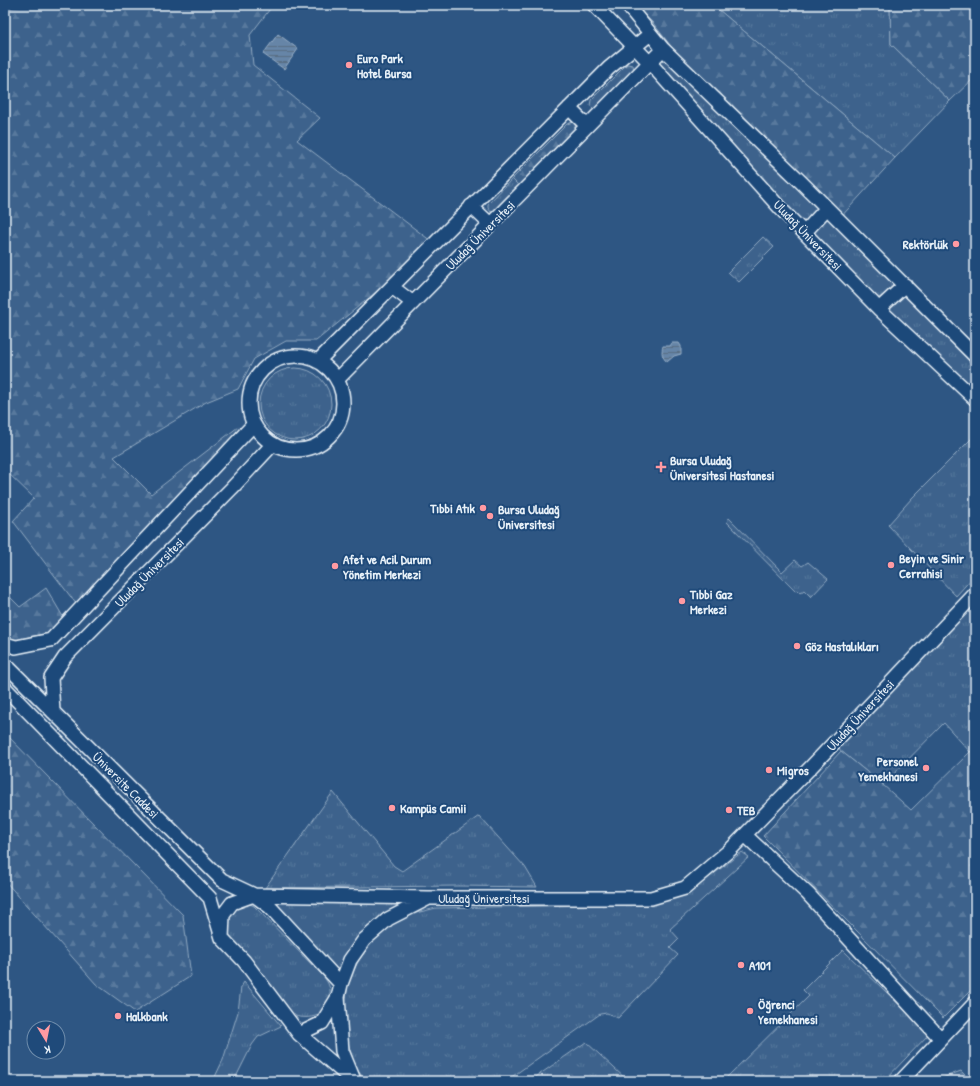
<svg xmlns="http://www.w3.org/2000/svg" width="980" height="1086" font-family="'Patrick Hand',sans-serif">
<style>
.built{fill:#2e5683;fill-rule:evenodd}
.grass{fill:url(#grass-tufts);stroke:#92aac2}
.forest{fill:url(#forest-firs);stroke:#92aac2}
.water{fill:url(#water-rules);stroke:#9ab0c7}
.lines{fill:none;stroke-linecap:round;stroke-linejoin:round}
.tertiary-casing{stroke:#e8f1f8;stroke-width:16}
.tertiary{stroke:#1f4a7a;stroke-width:13}
.poi-dot{fill:#ff9aa2;stroke:#1f4a7a;stroke-width:1.5}
.labels{text-anchor:middle;dominant-baseline:central;stroke-width:4;stroke-linejoin:round;paint-order:stroke}
.poi-label{font-size:13px;font-weight:bold;fill:#e8f1f8;stroke:#1f4a7a;text-anchor:start}
.street-label{font-size:13px;fill:#e8f1f8;stroke:#1f4a7a}
</style>
<defs>
<pattern id="grass-tufts" width="24" height="20" patternUnits="userSpaceOnUse"><rect width="24" height="20" fill="#3c628c"/><path d="M3 7l-1-3M5 7V3M7 7l1-3M15 17l-1-3M17 17v-4M19 17l1-3" fill="none" stroke="#58799d"/></pattern>
<pattern id="forest-firs" width="22" height="20" patternUnits="userSpaceOnUse"><rect width="22" height="20" fill="#3c628c"/><path d="M5 1l3.5 6h-7zM16 11l3.5 6h-7z" fill="#58799d"/></pattern>
<pattern id="water-rules" width="6" height="5" patternUnits="userSpaceOnUse"><rect width="6" height="5" fill="#6685a7"/><path d="M0 2.5h6" fill="none" stroke="#596d82"/></pattern>
</defs>
<rect width="100%" height="100%" fill="#1f4a7a"/>
<filter id="ink" filterUnits="userSpaceOnUse"><feTurbulence type="fractalNoise" baseFrequency=".025" numOctaves="2"/><feDisplacementMap in="SourceGraphic" scale="8" xChannelSelector="R" yChannelSelector="G"/><feConvolveMatrix kernelMatrix="1 2 1 2 8 2 1 2 1" color-interpolation-filters="sRGB"/></filter>
<g filter="url(#ink)">
<!-- built -->
<path class="built" d="M5,5H975V1081H5ZM34,1028H58V1052H34Z"/>
<!-- grass -->
<path class="grass" d="M713,5H890L891,44L950,101L895,158Z
M664,56L975,356V399L879,309L650,64Z
M627,64L633,65L634,71L594,110L590,106L591,100Z
M512,179L520,187L494,212H491L488,208V204Z
M763,237L774,247L739,282L728,272Z
M259 404a36 36 0 1 1 72 0a36 36 0 1 1-72 0Z
M975,435V575L956,596L888,525L912,498Z
M729,518L782,572L795,560L802,566L808,562L828,579L811,597L804,590L800,593L797,590L795,591L727,522Z
M975,594V750L970,752L944,723L883,785L841,751L835,742Z
M333,792L394,866L402,871L479,816L525,867L537,887L458,886L265,888Z
M742,852L749,857L670,929L679,939L670,948L678,955L618,1018L607,1013L600,1014L506,1081H366L355,1067L347,1039L345,1010L348,981L359,960L374,940L392,923L412,914L436,908L655,904L689,893Z
M254,895L428,898L364,940L341,984Z
M240,904H250L254,906L324,977C326,980 328,983 329,986C331,991 330,997 329,1001C325,1018 306,1020 292,1015L222,938L223,915Z
M843,950L929,1034L884,1081H723L809,996L803,990Z
M244,982L281,1026L258,1037L252,1045L234,1081H213L223,1060L238,1012L241,987Z
M586,1042L628,1081H530Z"/>
<!-- forest -->
<path class="forest" d="M30,5H273L250,35L253,65L320,118L297,140L435,244L316,341H286L254,359L238,389L206,402L114,457L151,494L238,427L242,430L77,605L13,521L34,498L5,470V9Z
M634,5H713L895,158L838,220L670,45L653,23Z
M890,5H975V77L950,101L891,44Z
M573,122H577L578,130L520,187L512,179L567,124Z
M46,588L65,620L54,632L14,640L5,637V592L20,607Z
M5,733L183,915L191,976L135,1012L96,984L5,881Z
M975,750V986L943,1018L763,836L841,751L883,785L911,810L970,752Z
M961,1071L971,1081H934Z"/>
<!-- water -->
<path class="water" d="M278,34L298,49L284,69L263,54Z
M672,343H679L681,346V354L674,356L667,362C662,357 661,353 663,346H670Z"/>
<g class="lines">
<!-- tertiary casing -->
<g class="tertiary-casing">
<path id="tertiary" d="M594,5L650,63L781,209L879,309L975,399
M627,5L663,49L801,182L975,356
M569,108L587,126
M471,206L490,224
M805,232L826,209
M392,287L413,303
M879,309L905,285
M249 403a47 47 0 1 1 94 0a47 47 0 1 1-94 0Z
M318,361L609,68L650,34
M337,380L663,49
M5,644L16,647L51,640L254,424
M5,664L222,880L254,895L270,907L341,984
M5,688L210,898L222,938L244,961L299,1034L353,1081
M53,712L51,678L65,657L232,488L273,444
M745,835L808,894L941,1039
M222,938L223,915L232,903L254,895L428,898H651L685,888L731,849L810,768L975,594
M299,1034L322,1023L338,997
M354,1080L342,1051L338,997L341,984L350,960L364,940L388,919L427,899
M901,1081L975,1003"/>
</g>
<!-- tertiary -->
<use href="#tertiary" class="tertiary"/>
</g>
</g>
<!-- markers -->
<g class="poi-dot">
<circle cx="349" cy="65" r="4"/>
<circle cx="956" cy="244" r="4"/>
<path d="M659 461h4v4h4v4h-4v4h-4v-4h-4v-4h4z"/>
<circle cx="483" cy="508" r="4"/>
<circle cx="490" cy="516" r="4"/>
<circle cx="891" cy="565" r="4"/>
<circle cx="335" cy="566" r="4"/>
<circle cx="682" cy="601" r="4"/>
<circle cx="797" cy="646" r="4"/>
<circle cx="926" cy="768" r="4"/>
<circle cx="769" cy="770" r="4"/>
<circle cx="392" cy="808" r="4"/>
<circle cx="729" cy="810" r="4"/>
<circle cx="741" cy="965" r="4"/>
<circle cx="750" cy="1011" r="4"/>
<circle cx="118" cy="1016" r="4"/>
</g>
<g class="labels">
<!-- poi labels -->
<g class="poi-label">
<text x="357" y="58">Euro Park<tspan x="357" dy="15">Hotel Bursa</tspan></text>
<text x="948" y="244" text-anchor="end">Rektörlük</text>
<text x="670" y="460">Bursa Uludağ<tspan x="670" dy="15">Üniversitesi Hastanesi</tspan></text>
<text x="475" y="508" text-anchor="end">Tıbbi Atık</text>
<text x="498" y="509">Bursa Uludağ<tspan x="498" dy="15">Üniversitesi</tspan></text>
<text x="899" y="558">Beyin ve Sinir<tspan x="899" dy="15">Cerrahisi</tspan></text>
<text x="343" y="559">Afet ve Acil Durum<tspan x="343" dy="15">Yönetim Merkezi</tspan></text>
<text x="690" y="594">Tıbbi Gaz<tspan x="690" dy="15">Merkezi</tspan></text>
<text x="805" y="646">Göz Hastalıkları</text>
<text x="918" y="761" text-anchor="end">Personel<tspan x="918" dy="15">Yemekhanesi</tspan></text>
<text x="777" y="770">Migros</text>
<text x="400" y="808">Kampüs Camii</text>
<text x="737" y="810">TEB</text>
<text x="749" y="965">A101</text>
<text x="758" y="1004">Öğrenci<tspan x="758" dy="15">Yemekhanesi</tspan></text>
<text x="126" y="1016">Halkbank</text>
</g>
<!-- street labels -->
<g class="street-label">
<text transform="translate(480 235) rotate(-45)">Uludağ Üniversitesi</text>
<text transform="translate(808 235) rotate(46)">Uludağ Üniversitesi</text>
<text transform="translate(149 572) rotate(-45)">Uludağ Üniversitesi</text>
<text transform="translate(860 715) rotate(-47)">Uludağ Üniversitesi</text>
<text transform="translate(126 785) rotate(45)">Üniversite Caddesi</text>
<text x="484" y="898">Uludağ Üniversitesi</text>
</g>
</g>
<!-- margin -->
<rect width="980" height="1086" fill="none" stroke="#1f4a7a" stroke-width="20"/>
<rect x="10" y="10" width="960" height="1066" fill="none" stroke="#e8f1f8" stroke-width="1.5" filter="url(#ink)"/>
<!-- north arrow -->
<g transform="translate(46 1040) rotate(170)"><circle r="19" fill="#1f4a7a" stroke="#6f8dac"/>
<path d="M0-3L7 15L0 10L-7 15Z" fill="#ff9aa2"/>
<text y="-6" font-size="11" font-weight="bold" text-anchor="middle" fill="#e8f1f8">K</text>
</g>
</svg>
